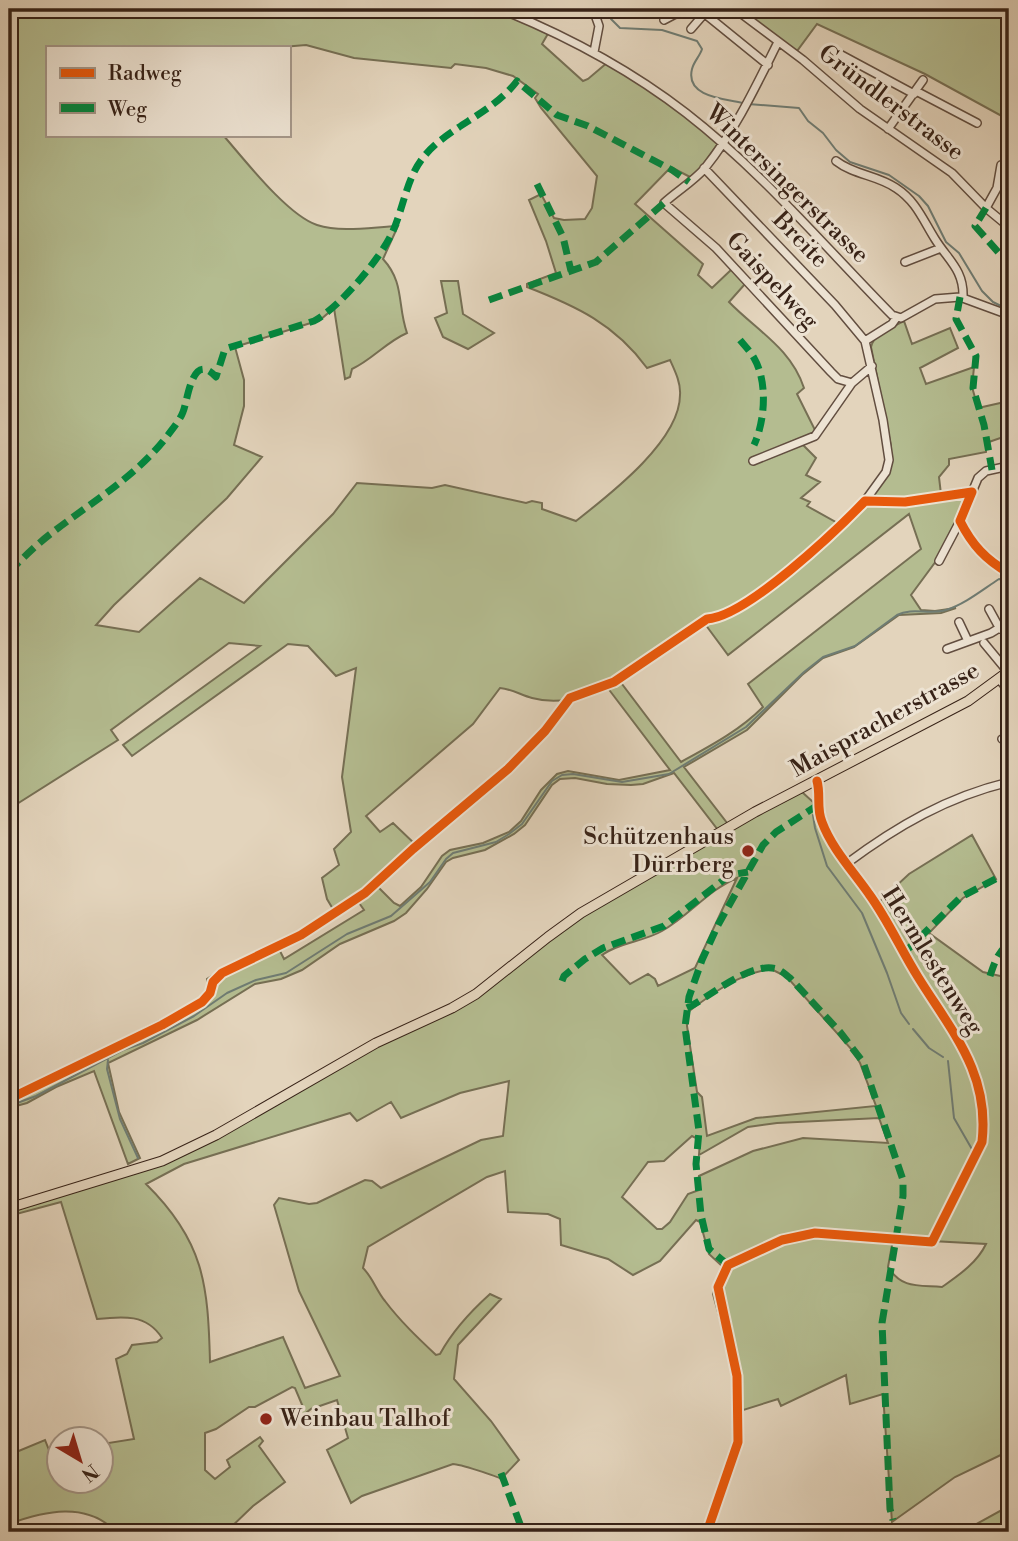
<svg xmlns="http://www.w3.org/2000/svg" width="1018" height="1541" font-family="'Libre Bodoni',serif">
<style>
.green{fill:#b4bc90;stroke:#766f54;stroke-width:2;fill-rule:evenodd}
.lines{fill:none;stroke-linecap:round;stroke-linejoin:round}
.stream{stroke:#6f7c73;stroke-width:2}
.minor-casing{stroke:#624e40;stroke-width:10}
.major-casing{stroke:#372217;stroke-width:11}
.minor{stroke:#ede3d3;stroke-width:7}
.major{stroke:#e3d4bc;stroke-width:9}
.quiet{stroke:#00873e;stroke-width:7;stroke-dasharray:14 7;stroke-linecap:butt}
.cycleway-casing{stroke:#ede3d3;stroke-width:13}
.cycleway{stroke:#e8590c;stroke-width:9}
.poi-dot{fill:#8f2418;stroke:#ede3d3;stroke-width:2.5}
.labels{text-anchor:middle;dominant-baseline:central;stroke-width:6;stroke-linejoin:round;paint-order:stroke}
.street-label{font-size:24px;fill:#372217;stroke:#ede3d3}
.poi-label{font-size:24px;fill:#372217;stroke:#ede3d3;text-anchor:end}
</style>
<rect width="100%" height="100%" fill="#e3d4bc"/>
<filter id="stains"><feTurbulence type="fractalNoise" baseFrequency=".00286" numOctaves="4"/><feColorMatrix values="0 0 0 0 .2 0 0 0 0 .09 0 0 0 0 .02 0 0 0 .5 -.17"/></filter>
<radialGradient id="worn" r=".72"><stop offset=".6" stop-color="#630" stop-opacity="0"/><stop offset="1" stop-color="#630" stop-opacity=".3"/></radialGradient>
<!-- green -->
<path class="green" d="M9,9H493L549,32L542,44L583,81L588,79L608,62L667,101L717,141V145L698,171L690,177L671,167L635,204L703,264L698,275L712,288L732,269L745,284L729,302C756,330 791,348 804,388L797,394L816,432L799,441L816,458L806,475L820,482L801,498L810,502L807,506L843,526C864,505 892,476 891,446L871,347C874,333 892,328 904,321L912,344L950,328L958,348L920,368L926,384L974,367L972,387L978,408L1009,401V435L986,443V452L949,459V465L939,477L941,494L945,497L969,495L939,557L911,595L921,610L935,611L956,608L941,613L899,615L854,647L823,658L802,675L747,730L684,767L731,828L802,792L813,802L819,821L879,902L909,874L972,835L996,879L963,898L929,933L983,972L1009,978V1451L955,1477L892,1522L883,1394L850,1404L846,1375L781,1406L778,1399L737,1412L733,1367L713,1294L722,1266L709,1254L700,1222L696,1220L660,1261L633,1275L608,1259L561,1245L560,1219L548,1214L508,1212L505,1171L487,1177L368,1247L363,1268C373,1278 376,1290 385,1301C400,1321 418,1338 436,1355L440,1354C453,1330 470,1312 490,1294L501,1299L458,1345L454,1379L491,1421L519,1460L501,1479C497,1476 459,1464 453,1464L362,1496L351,1503L327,1450L348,1438L337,1400L311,1409L293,1423L289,1418L303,1407L295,1388L292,1387L255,1407H249L216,1429L205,1433V1470L215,1479L230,1467L227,1460L260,1437L263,1441L259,1446L285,1482L253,1506L226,1532H116C87,1501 44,1511 9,1524V1455L45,1440L49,1450L59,1449L60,1482H102V1444L134,1439L116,1359L127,1354L132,1345L157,1342L162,1338C147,1314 123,1316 97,1319L61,1202L9,1216V1211L142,1171L352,1058L449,1012L566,926L721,834L674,773L643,784L631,785L607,784L575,778L560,779L552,785L525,825L514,834L485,850L453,858L446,862L427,889L406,913L394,921L340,944L302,970L281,979L255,984L197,1020L108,1063L119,1112L140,1158L128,1164L94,1071L56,1087L27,1103L9,1108V1100L12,1095L200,1000L209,989L207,979L213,975L277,945L284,959L364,910L357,900L336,914L327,899L322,878L339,865L334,849L351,832L342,777L356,668L336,676L308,646L288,644L132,756L123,745L260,646L229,643L111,730L118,740L9,809ZM306,45L354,58L451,68L455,64L486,68L513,76L538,94L535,98L541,108L597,176L592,208L585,219L564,220L554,218L541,194L529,200L546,241L556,273L527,284V287C576,306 615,324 647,368L670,360C675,371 681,383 680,395C680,441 609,495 576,521L542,509V503L532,501L526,503L445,485L432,488L357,483L333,514L244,603L200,578L139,632L96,625L114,605L227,498L262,457L234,445L244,406V380L235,347L320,320L334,308L345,379L350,377L352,369C372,360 386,342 407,333C397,305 405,283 383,259L398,226C372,227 342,233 317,225C287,215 244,159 223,135H47V47H282ZM909,514L921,549L748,684L763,707C739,731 710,746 681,762L619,680L705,624L728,655ZM607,687L670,770L619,780L568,771L557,774L541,790L521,821L509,832L483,843L450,850L442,856L421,887L400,906L394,903L377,886L418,847L393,823L380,832L366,816L473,724L500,688C512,689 521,695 532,698C558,705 583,698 607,687ZM737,878L695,968L658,986L655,979L648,974L630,984L602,955C620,942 643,942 662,931C689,916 708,890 737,878ZM771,969L787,977L853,1051L860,1063L876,1106L756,1118L707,1136L702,1097L697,1092L687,1026L688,1012C713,993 738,974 771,969ZM509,1081L503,1136L481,1140L381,1188L372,1181L365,1180L317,1203L309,1204L279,1198L274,1205L299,1291L340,1376L305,1388L283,1337L210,1362C208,1284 204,1241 146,1184L184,1164L350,1113L357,1121L391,1102L401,1118L460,1093ZM879,1118L888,1143L803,1138L753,1151L699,1176V1190L688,1194L670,1222L662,1229H657L622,1197L648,1162L664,1161L692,1136L700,1140L699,1155L748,1127L777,1123ZM913,1240L986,1244C977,1263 959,1275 942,1287C918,1285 902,1289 888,1267L892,1245L890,1242Z
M737,9H988L1006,15L1009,22V120L925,74L817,24L797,51Z
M441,281H458L463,314L494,333L468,349L443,337L435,318L447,313Z
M1009,1506V1532H962Z"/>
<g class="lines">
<!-- stream -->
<path class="stream" d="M608,9L611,19L620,28L662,30L697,41L702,49C700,56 694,61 692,69C685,97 725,99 743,103
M748,104L799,108L808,121L823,133L836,150L850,162L889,175L919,196L928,206L946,242L959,253L982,291L993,302L1009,310
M813,815L815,828L827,866L862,913L887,973L901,1013L909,1024
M913,1029L929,1048L943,1057
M108,1060L107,1069L120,1119L138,1158
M948,1061L954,1118L973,1151
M9,1106L36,1096L123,1050L143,1043L194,1016L227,993L256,980L286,973L347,934L391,916L430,882L446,859L453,853L496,842L509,834L522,824L552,781L562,775L573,774L622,782L669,774L746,727L804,672L823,657L855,646L897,615C912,607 930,615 946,610C965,604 982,590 999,579L1009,582"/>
<!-- minor casing -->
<g class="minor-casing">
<path id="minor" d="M500,9C567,36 629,69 686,113C762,172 825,247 892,315L901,318L935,299L960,297L1009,315
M593,9L599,26L594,52
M699,9L768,65
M735,9L803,60L860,109L952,173L986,208L1009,227
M664,20L685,9
M691,29L704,14
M778,42C756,86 736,129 705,168C694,181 677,191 664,203L716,248L831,372L838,379L852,383
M834,51L914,94
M916,91L977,123
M888,129L923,80
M836,161C854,175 877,175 896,188C916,201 923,220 935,239C948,260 964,270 963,297
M704,168L835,305L865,341L883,420L889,460L886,472L865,501
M986,208L997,188L1001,165
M905,262L941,248
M865,341L892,324L897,317
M753,461L815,436L852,383L872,366
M960,521C972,545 986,560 1009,573
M939,561L960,521L978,478L986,471L1009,466
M989,609L1000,629
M959,622L968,641
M984,643L1008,672
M947,649L991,633L1009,622
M999,679L1009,691
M1002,739L1009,737
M846,864C897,826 947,797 1009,782
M707,1532L738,1442L737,1376L718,1287L728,1265L782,1240L815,1233L932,1242L982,1142C990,1073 952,1032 918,977C901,950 888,920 869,894C853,871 832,849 822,822C816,808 821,795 817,781"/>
</g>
<!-- major casing -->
<g class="major-casing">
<path id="major" d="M9,1208L162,1161L216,1135L376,1043L452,1008L476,994L548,937L581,913L755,812L968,701L1009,671"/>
</g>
<!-- minor -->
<use href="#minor" class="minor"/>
<!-- major -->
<use href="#major" class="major"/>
<!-- quiet -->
<path class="quiet" d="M537,184L563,237L571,271
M986,208L975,226L1007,262L1004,270L1009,278
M960,297L956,319L976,356L973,388L984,425L992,470
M489,300L596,262L664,203
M740,340C745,346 750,351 754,358C768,382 765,421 754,445
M9,572C23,558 37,544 53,532C93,501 137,476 168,435C173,428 180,420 183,412C188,400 192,350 216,377L224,352L228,348L314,321C339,308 380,259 392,233C403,210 406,180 422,159C445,128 492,114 517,81L557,115L588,126L672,170L689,182
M904,953L961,897L1009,872
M990,976C994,964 998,951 1009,944
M562,981L564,976L585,959L603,948L664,926L730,875L748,872
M687,1008C710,997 750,961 777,969C782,971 786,975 790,978L840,1032L863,1062L903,1180V1196L882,1323L890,1509L893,1520
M728,1265L709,1249L701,1215L696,1164L699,1131L685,1027L689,997L702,960L718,925L763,845L776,832L818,805
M501,1473L523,1532"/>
<!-- cycleway casing -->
<g class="cycleway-casing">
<path id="cycleway" d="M972,492L960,521C972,545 986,560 1009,573
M9,1099L162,1025L202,1002L210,993L213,982L222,973L301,935L365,893L413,849L508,769L545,731L570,698L614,682L707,619C746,617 836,531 865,501L905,502L972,492
M707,1532L738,1442L737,1376L718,1287L728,1265L782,1240L815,1233L932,1242L982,1142C990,1073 952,1032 918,977C901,950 888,920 869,894C853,871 832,849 822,822C816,808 821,795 817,781"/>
</g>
<!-- cycleway -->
<use href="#cycleway" class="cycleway"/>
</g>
<!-- markers -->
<g class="poi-dot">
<circle cx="748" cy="851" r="7"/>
<circle cx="266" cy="1419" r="7"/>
</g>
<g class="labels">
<!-- street labels -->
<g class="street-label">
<text transform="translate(891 103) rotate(37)">Gründlerstrasse</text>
<text transform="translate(787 184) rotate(44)">Wintersingerstrasse</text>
<text transform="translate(800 240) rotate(46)">Breite</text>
<text transform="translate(772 281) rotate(47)">Gaispelweg</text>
<text transform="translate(885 720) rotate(-29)">Maispracherstrasse</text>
<text transform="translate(932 961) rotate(58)">Hermlestenweg</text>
</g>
<!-- poi labels -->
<g class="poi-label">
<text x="734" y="837">Schützenhaus<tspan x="734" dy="28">Dürrberg</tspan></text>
<text x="280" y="1419" text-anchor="start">Weinbau Talhof</text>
</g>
</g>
<!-- margin -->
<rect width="1018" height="1541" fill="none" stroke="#e3d4bc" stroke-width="35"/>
<rect x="10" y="10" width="997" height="1520" fill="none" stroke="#372217" stroke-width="3.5"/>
<rect x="18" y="18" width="983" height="1506" fill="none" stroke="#372217" stroke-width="2"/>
<!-- legend -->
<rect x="46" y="46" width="245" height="91" fill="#ede3d3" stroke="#a49688" stroke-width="2"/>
<rect x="60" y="68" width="35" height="10" fill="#e8590c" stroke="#a49688" stroke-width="2"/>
<text x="108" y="80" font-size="21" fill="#372217">Radweg</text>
<rect x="60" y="103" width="35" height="10" fill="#00873e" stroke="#a49688" stroke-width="2"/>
<text x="108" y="116" font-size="21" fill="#372217">Weg</text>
<!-- north arrow -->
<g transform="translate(80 1460) rotate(142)"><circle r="33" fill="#ede3d3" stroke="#a49688" stroke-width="2"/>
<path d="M0-5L12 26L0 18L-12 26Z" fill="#8f2418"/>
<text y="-10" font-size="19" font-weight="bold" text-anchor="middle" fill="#372217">N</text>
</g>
<rect width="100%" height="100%" filter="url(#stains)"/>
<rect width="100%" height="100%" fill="url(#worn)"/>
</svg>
